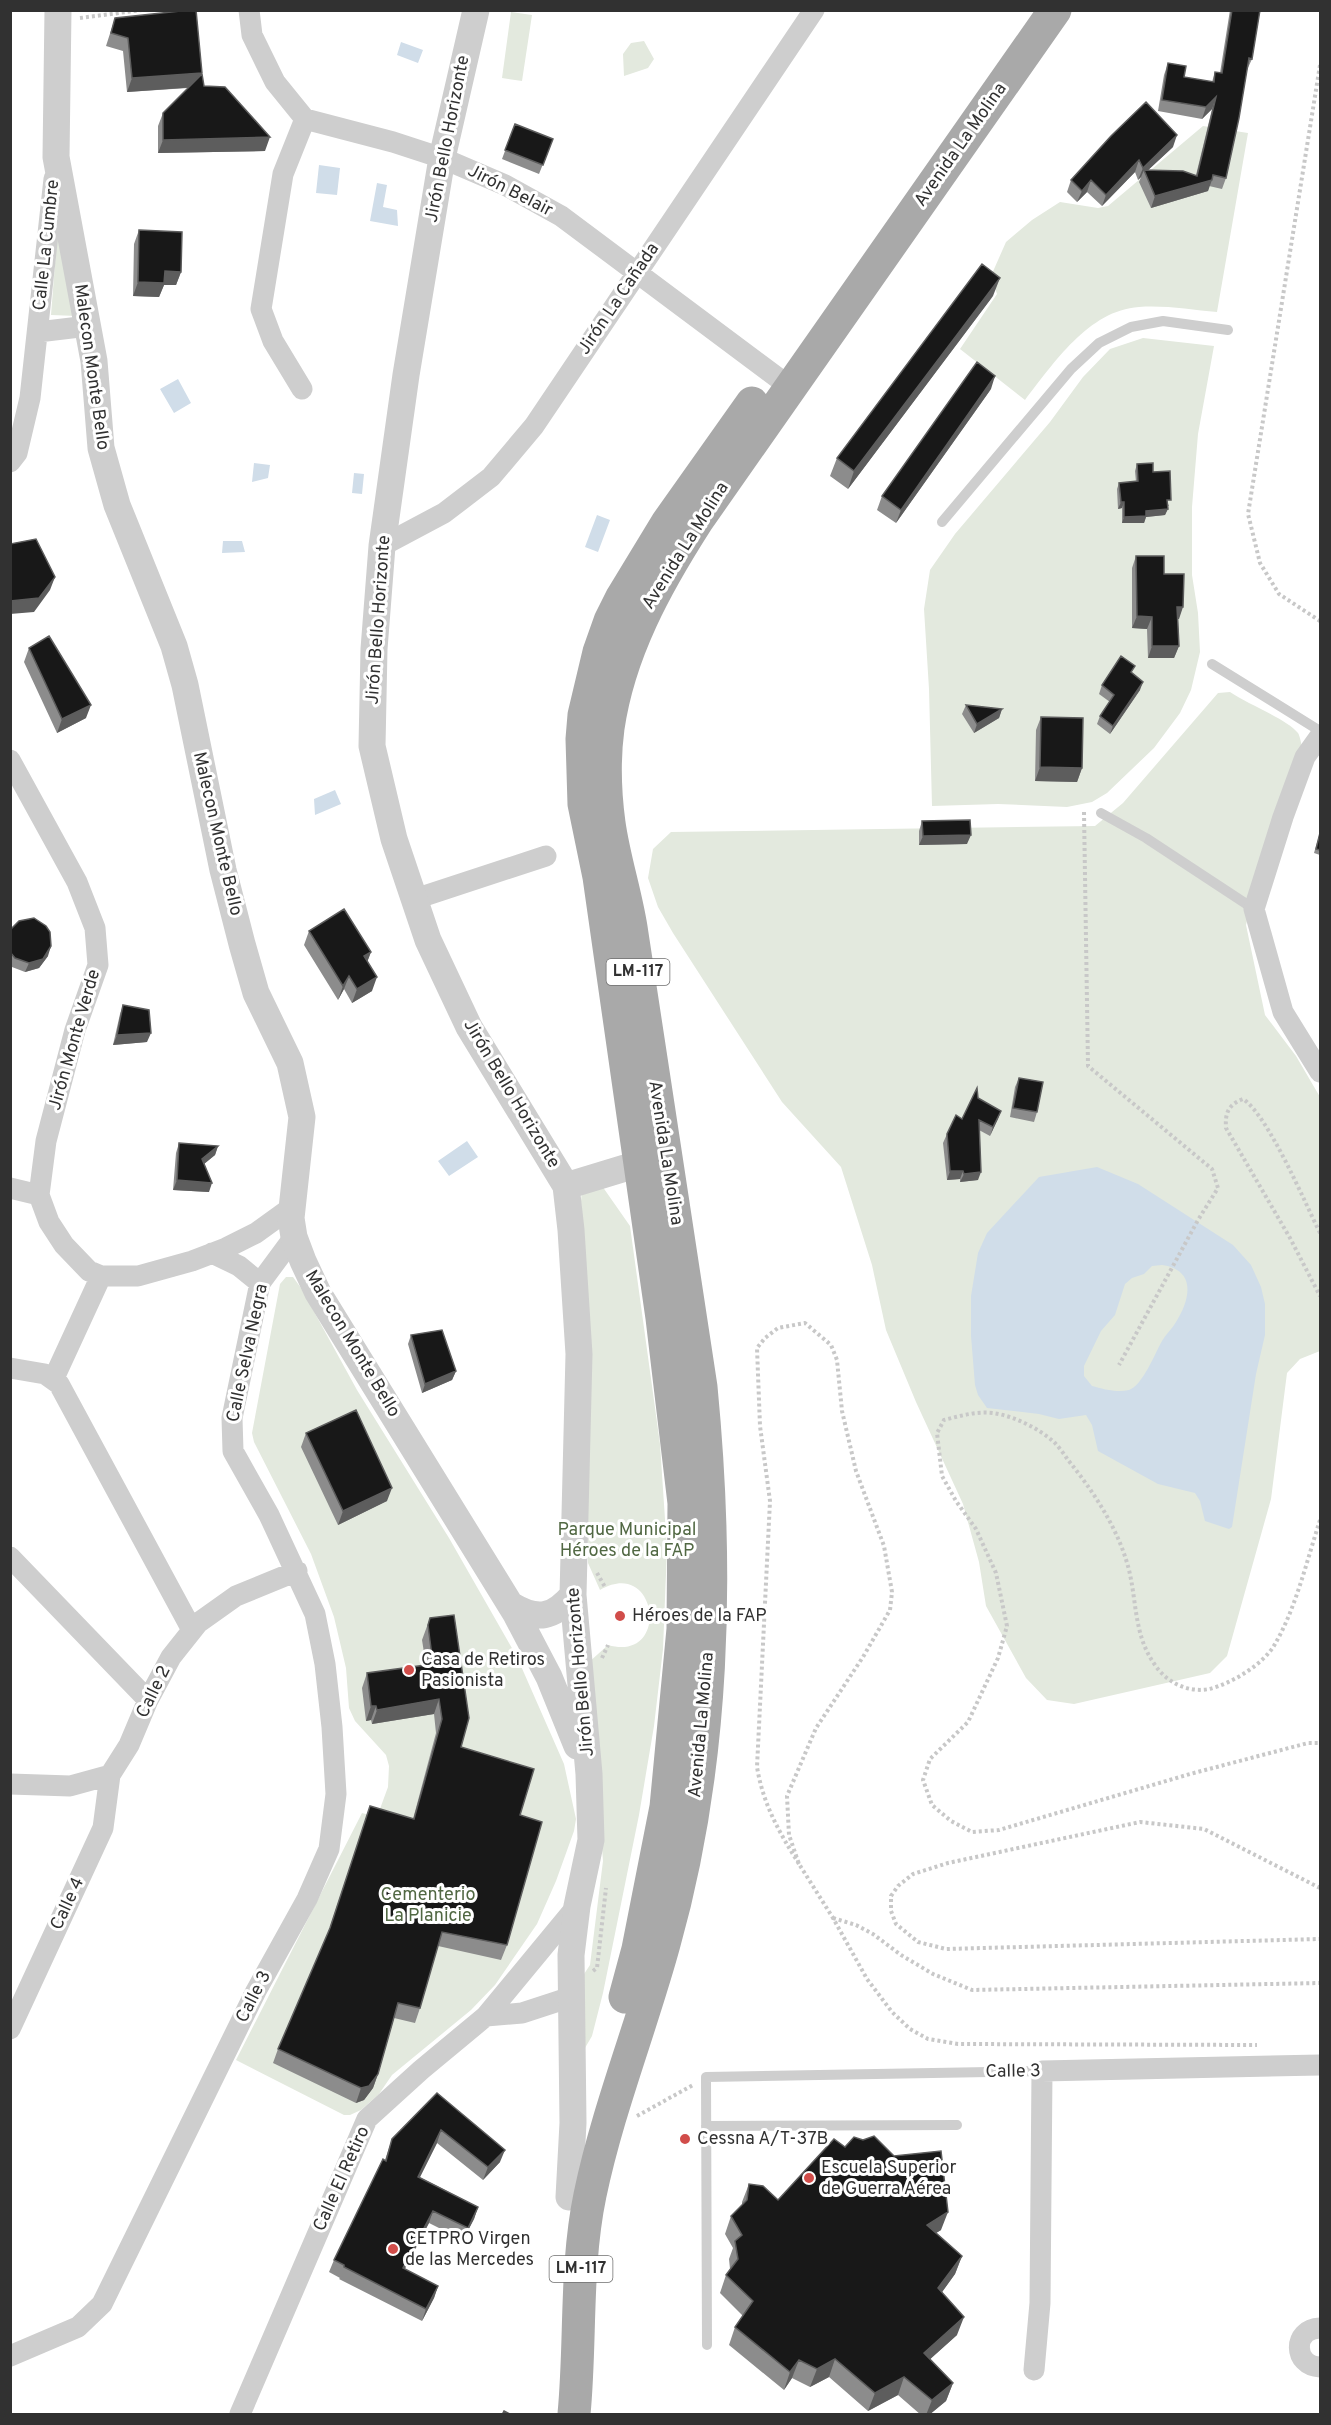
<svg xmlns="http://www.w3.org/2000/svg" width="1331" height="2425" font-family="Overpass,sans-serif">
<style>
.green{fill:#e3e9de}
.water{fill:#d0dde9;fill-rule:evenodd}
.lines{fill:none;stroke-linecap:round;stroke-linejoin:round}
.path{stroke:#c8c8c8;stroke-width:4;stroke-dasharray:3 3;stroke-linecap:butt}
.service{stroke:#cecece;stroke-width:10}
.minor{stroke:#cecece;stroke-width:21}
.tertiary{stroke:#cecece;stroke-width:27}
.primary{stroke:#a9a9a9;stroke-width:33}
.wall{fill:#8c8c8c}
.shaded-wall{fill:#5d5d5d}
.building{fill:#181818;stroke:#5d5d5d;stroke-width:1.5}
.poi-dot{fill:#d14d4a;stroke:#fff;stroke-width:2}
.labels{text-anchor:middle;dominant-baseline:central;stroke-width:6;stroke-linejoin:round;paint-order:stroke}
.shield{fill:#fff;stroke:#6f6f6f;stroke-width:1.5}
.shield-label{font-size:16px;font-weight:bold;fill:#313131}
.street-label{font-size:18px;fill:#313131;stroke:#fff}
.park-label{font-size:18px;fill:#516843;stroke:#fff}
.poi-label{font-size:18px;fill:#313131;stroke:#fff;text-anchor:start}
</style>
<rect width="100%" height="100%" fill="#fff"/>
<!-- green -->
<path class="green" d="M511,12L532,15L522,81L502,78Z
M644,41L654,59L648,68L624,76L623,54L631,43Z
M1203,126L1248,133L1217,312C1192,310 1165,305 1139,307C1089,310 1053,364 1025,400L960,349L997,294L991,276L1006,242L1032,220L1060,202L1098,208L1108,206Z
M59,213L77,316L51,315Z
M1143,338L1214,346L1198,434L1192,507V575L1198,613L1200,652L1191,690L1180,713L1154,748L1107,793L1092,802L1067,807L998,804L932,806L929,689L924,609L930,570L955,534L1050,422L1083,377L1110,349Z
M1230,692C1247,704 1287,719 1298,733C1300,736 1301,743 1302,747L1264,850L1246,925L1265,1015L1296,1056L1320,1097V1351L1300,1359L1287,1373L1271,1499L1227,1656L1210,1673L1074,1704L1047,1700L1026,1678L986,1606L979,1562L963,1504L916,1402L886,1330L872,1265L841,1167L782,1102L673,933L658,907L648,878L653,849L671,832L1095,826L1123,803L1218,693Z
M600,1183L630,1226L660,1444L667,1549L663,1649L654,1726L639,1815L603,1993L592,2036L582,2053V1977L590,1965L603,1861L588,1663L608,1645C671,1663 658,1556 600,1590L588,1563L587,1354L581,1201L582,1189Z
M286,1277H293L301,1288L357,1390L449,1538L517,1657L564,1764L576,1819L574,1831L556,1881L537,1924L495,1985L471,2010L392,2075L379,2094L361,2110L350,2115H344L236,2060L362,1813L377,1817L388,1787L389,1766L386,1755L355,1721L349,1708L346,1668L334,1617L311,1554L254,1442L252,1433L280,1284Z"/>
<!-- water -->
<path class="water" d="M401,42L423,50L418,63L397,55Z
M319,165L340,168L337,195L316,193Z
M377,183L387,185L383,207L397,210L398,226L370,221Z
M178,379L191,403L174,413L160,389Z
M254,463L270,465L268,478L252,482Z
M354,473L364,474L362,494L352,493Z
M597,515L610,520L598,552L585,547Z
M223,541H242L245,552L222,553Z
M335,790L341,804L315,815L314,799Z
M467,1141L478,1157L449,1176L438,1161Z
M1097,1167L1138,1184L1233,1245L1251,1265L1261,1287L1265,1304V1335L1256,1374L1232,1527L1229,1529L1205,1521L1200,1501L1195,1493L1158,1484L1098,1451L1092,1425L1086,1415L1059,1419L1039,1414L987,1408L978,1395L975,1385L971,1336V1296L978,1253L987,1233L1039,1177ZM1162,1265C1197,1270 1190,1300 1176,1322C1172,1329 1166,1334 1162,1341C1155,1353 1143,1385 1129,1390C1117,1393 1103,1389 1092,1386L1084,1376V1366L1101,1331L1115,1315L1125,1284L1132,1278L1144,1274L1152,1266Z"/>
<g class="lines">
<!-- path -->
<path class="path" d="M80,18L142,10
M1320,65L1248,514L1260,563L1279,594L1320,621
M1084,812L1088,1066L1212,1169L1218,1188L1198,1220L1119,1365
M1320,1233C1305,1203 1268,1115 1243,1099C1228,1105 1225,1113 1226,1128L1290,1238L1320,1296
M1320,1520C1307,1560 1296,1608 1275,1644C1264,1664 1231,1684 1209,1689C1189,1693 1167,1683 1155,1665C1134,1636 1137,1603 1129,1570C1119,1530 1094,1492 1068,1460C1064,1454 1059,1447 1054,1442C1038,1428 1014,1416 993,1413C976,1411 960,1416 944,1420L937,1433L942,1476L956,1501L976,1529L996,1573L1007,1626L998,1658L968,1722L930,1759L923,1780L932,1805L951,1821L972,1832L999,1830L1190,1774L1308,1743H1320
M597,1573L605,1587
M602,1658L608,1645
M799,1864C779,1832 763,1804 757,1767L770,1501L760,1426L757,1348L765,1338L778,1328L805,1323L831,1345L837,1360L842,1411L856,1471L884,1546L892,1592L890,1610L863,1657L816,1728L787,1796L789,1835L799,1864L833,1918L867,1979L892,2012L910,2029L928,2039L958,2044L1257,2045
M1320,1888L1204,1829L1140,1822L948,1863L913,1874L898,1886L891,1896V1911L896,1924L918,1942L946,1949L1320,1939
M833,1918L856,1925L873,1934L901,1955L933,1974L972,1990L1320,1983
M593,1971L597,1968L606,1888
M637,2116L693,2085"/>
<!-- service -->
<path class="service" d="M942,522L1071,369L1099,343L1131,327L1163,321L1228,330
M1212,664L1320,731
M1101,813L1146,838L1254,909
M706,2126L957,2125
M707,2345L706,2077L1042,2071"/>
<!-- minor -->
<path class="minor" d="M249,10L252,35L275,82L305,119L393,142L442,158L505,185L561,216L790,387
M38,332L88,326
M302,389L273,341L261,309L283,174L305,119
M10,462L17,453L30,398L54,179
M382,546L444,513L491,477L534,426L814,10
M1320,736L1305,757L1283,817L1254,909L1283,1012L1320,1072
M10,760L77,882L95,928L98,965L75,1030L46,1141L39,1195L49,1222L64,1245L89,1271L101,1276H138L192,1261L226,1248L256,1233L292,1207
M415,899L546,856
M10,1188L39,1195
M212,1253L239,1266L260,1283
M10,1368L45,1374L59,1384L192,1630
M54,1378L101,1276
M10,1557L148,1700
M10,1784L70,1786L110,1775L129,1745L148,1700L171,1657L198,1623L236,1596L297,1571
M486,2016L522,2013L571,1997
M10,2029L103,1828L110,1775
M1320,2328C1292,2329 1293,2366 1320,2367
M10,2356L78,2327L102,2304L256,1991L307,1899L329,1849L336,1794L332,1727L325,1664L315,1614L269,1515L233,1451L232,1418L260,1283L294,1237
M1034,2370L1040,2303L1042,2071L1320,2065
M240,2414L367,2119L421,2070L486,2016L577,1906"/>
<!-- tertiary -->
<path class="tertiary" d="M58,10L56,157L94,361L101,448L117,505L174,646L185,685L223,870L242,944L256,993L290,1063L302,1117L291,1218L294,1237L303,1261L318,1293L516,1614L549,1677L577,1746
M476,10L442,158L406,375L382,546L374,649L372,746L394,839L428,940L469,1027L566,1186L571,1230L579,1354L573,1595L589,1774L591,1840L577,1906L571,1955L573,2123L569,2197
M566,1186L635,1165L660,1162
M511,1605C538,1621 553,1618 573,1595"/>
<!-- primary -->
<path class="primary" d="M625,1997L638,1949L666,1807L683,1629L684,1503L662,1318L599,877L584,804L582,739L584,715L599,652L610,621L622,597L667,523L752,403
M574,2414C581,2342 575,2267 590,2195C608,2109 641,2028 664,1944C715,1763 719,1573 701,1387C678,1236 655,1085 632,934C627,897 614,860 609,823C605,793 604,758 608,728C619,652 656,585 697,521L1055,10"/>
</g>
<!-- wall -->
<path class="wall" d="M1230,10H1260L1252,59L1247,70L1226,178L1222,189L1209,186L1208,191L1151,208L1139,182L1141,177L1138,180L1135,172L1102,206L1087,192L1077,202L1067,192L1071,180L1173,147L1148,170L1196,175L1212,109L1202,119L1158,111L1164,75L1168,63L1184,77L1212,82L1215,72L1220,73Z
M115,18L204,86L265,151L158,153V126L163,113L188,88L127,92L123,51L106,46Z
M515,124L553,139L539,174L502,159Z
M139,230L181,272L176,285H164L159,297L133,296L134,244Z
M993,296L848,489L830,476L837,458Z
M991,389L896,523L877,510L882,496Z
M1137,464L1153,472L1169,506H1168L1165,515L1146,517L1144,523H1122V508L1118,509L1117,489L1119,483L1136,482L1135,471Z
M1136,556L1164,574L1179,619H1178L1179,646L1174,658H1148L1147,629L1132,628V568Z
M29,648L86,718L57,733L24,662Z
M1132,673L1140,690L1110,734L1097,724L1100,716L1110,702L1099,694L1102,685Z
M966,705L1002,709L999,718L974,733L962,714Z
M1041,717L1082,768L1077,782L1035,781L1036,730Z
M922,821L967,844L919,845V831Z
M1320,832V855L1314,853Z
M10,930L48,956L39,968L25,972L12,967L10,965Z
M309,931L371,952L367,962L372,991L352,1003L344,989L338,1000L304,945Z
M123,1005L147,1042L113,1045L120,1014Z
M1019,1078L1037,1112L1034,1122L1010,1117L1015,1087Z
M978,1098L1001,1111L990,1136L979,1130L978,1180L960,1182V1179L947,1180L943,1143L947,1134L962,1119Z
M179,1143L218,1146L215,1155L204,1164L209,1192L173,1190L176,1153Z
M411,1335L456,1371L452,1380L422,1393L408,1344Z
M306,1433L387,1501L338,1525L301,1447Z
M430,1618L461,1747L520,1815L507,1945L501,1960L438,1946L420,2008L415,2023L394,2018L378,2074L373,2088L364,2100L356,2103L273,2063L278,2049L328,1933L370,1806L413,1819L436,1733L434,1714L372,1724L371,1720L366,1721L362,1688L367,1673L426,1665L422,1640Z
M437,2093L500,2162L483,2180L437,2143L420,2177L478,2207L474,2219L463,2240L429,2223L405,2269L438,2286L434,2298L422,2321L339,2279L340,2278L329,2272L334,2260L385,2160L392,2139Z
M749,2184L778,2200L941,2230L936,2233L962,2256L955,2274L942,2292L957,2335L930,2359L953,2383L946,2401L929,2415H921L898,2395L868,2411L829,2377L810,2387L792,2378L784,2390L729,2345L735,2327L743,2316L720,2293L726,2275L730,2269L729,2259L733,2248L725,2234L731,2216L742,2206V2202Z"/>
<!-- shaded-wall -->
<path class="shaded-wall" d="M202,73L197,87L127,92L132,78Z
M1216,97L1212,109L1202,119L1206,107Z
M1177,135L1173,147L1145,173L1144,170L1141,177L1138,180L1143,168Z
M270,137L265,151L158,153L163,140Z
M1139,160L1135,172L1102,206L1106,195Z
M1091,180L1087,192L1077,202L1082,191Z
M1212,180L1208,191L1151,208L1155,196Z
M165,271L181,272L176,285H164L159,297L133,296L138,282Z
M1000,278L993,296L848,489L854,471Z
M995,376L991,389L896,523L901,510Z
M1121,502H1124L1122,508L1118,509Z
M1168,509L1165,515L1146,517L1144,523H1122L1124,517L1146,511Z
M55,577L50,590L34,612L10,614V601Z
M1177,607H1183L1179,619H1173Z
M1137,616L1152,617L1147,629L1132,628Z
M1152,646H1179L1174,658H1148Z
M1143,682L1140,690L1110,734L1113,726Z
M91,705L86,718L57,733L62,719Z
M1002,709L999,718L974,733L977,724Z
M1040,767L1082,768L1077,782L1035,781Z
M971,835L967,844L919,845L923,836Z
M51,946L48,956L39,968L25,972L29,963Z
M371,952L366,965L364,956Z
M349,976L344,989L338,1000L343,986Z
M377,977L372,991L352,1003L357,989Z
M151,1033L147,1042L113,1045L117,1035Z
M1001,1111L998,1119L990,1136L993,1127Z
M218,1146L215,1155L199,1168L202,1159Z
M950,1171H963L960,1179L947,1180Z
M981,1172L978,1180L960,1182L964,1174Z
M177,1180L212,1183L209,1192L173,1190Z
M456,1371L452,1380L422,1393L425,1384Z
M392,1488L387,1501L338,1525L343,1511Z
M439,1699L434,1714L372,1724L377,1710Z
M371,1706H376L371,1720L366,1721Z
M378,2074L373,2088L364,2100L356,2103L361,2088Z
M441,2130L437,2143L414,2189L418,2177Z
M505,2150L500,2162L483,2180L488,2167Z
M478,2207L474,2219L463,2240L468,2228Z
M433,2211L429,2223L398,2281L403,2268Z
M948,2212L941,2230L920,2243L927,2225Z
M962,2256L955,2274L932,2306L938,2288Z
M438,2286L434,2298L422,2321L426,2309Z
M964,2317L957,2335L917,2371L924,2353Z
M835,2359L829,2377L810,2387L817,2369Z
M799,2360L792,2378L784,2390L790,2372Z
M904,2377L898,2395L868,2411L875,2393Z
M953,2383L946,2401L929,2415H926L932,2400Z"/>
<!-- building -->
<path class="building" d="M190,10H196L202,73L132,78L128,38L111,33L115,18Z
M1232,10H1260L1252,59L1249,58L1239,118L1226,178L1213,175L1212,180L1155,196L1144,170L1183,171L1197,176L1216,97L1206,107L1162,100L1168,63L1186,66L1184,77L1214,82L1215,72L1222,73Z
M202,74L204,86L225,87L270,137L163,140V113Z
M1146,102L1177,135L1143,168L1139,160L1106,195L1091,180L1082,191L1071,180L1111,136Z
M515,124L553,139L543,165L505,150Z
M139,230L182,232L181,272L165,271L164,283L138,282Z
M982,264L1000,278L854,471L837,458Z
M977,362L995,376L901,510L882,496Z
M1153,463V472L1170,471L1171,500H1167L1168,509L1146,511V516L1124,517V502H1121L1119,483L1138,481L1137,464Z
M36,539L55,577L39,598L10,601V544Z
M1136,556H1164V574H1184L1183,607H1177L1179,646H1152V617L1137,616Z
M49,636L91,705L62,719L29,648Z
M1121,656L1135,666L1131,672L1143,682L1113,726L1100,716L1114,695L1102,685Z
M966,705L1002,709L977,724Z
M1041,717L1083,718L1082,768L1040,767Z
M970,820L971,835L923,836L922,821Z
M1320,833V850L1316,849Z
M344,909L371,952L364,956L377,977L357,989L349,976L343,986L309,931Z
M34,918L46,926L50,932L51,946L43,959L29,963L15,958L10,952V930L19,921Z
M123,1005L149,1010L151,1033L117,1035Z
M1019,1078L1043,1082L1037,1112L1013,1108Z
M977,1088L978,1098L1001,1111L993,1127L979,1120L981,1172L964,1174L963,1171H950L947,1134L956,1115L962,1119Z
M179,1143L218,1146L202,1159L212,1183L177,1180Z
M442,1330L456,1371L425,1384L411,1335Z
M356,1410L392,1488L343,1511L306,1433Z
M454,1615L469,1718L461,1747L534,1769L520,1815L542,1822L507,1945L442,1932L420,2008L398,2003L378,2074L369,2086L361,2088L278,2049L330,1928L370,1806L414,1819L442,1719L439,1699L377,1710L376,1706H371L367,1673L433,1664L428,1625L430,1618Z
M437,2093L505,2150L488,2167L441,2130L418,2177L478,2207L468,2228L433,2211L403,2268L438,2286L426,2309L344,2267V2265L334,2260L383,2159L386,2161L392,2139Z
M874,2136L894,2156L941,2151L948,2212L927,2225L962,2256L938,2288L964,2317L924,2353L953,2383L932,2400L904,2377L875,2393L835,2359L817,2369L799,2360L790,2372L735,2327L753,2301L726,2275L738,2259L735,2241L742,2235L731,2216L747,2200L749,2184L763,2186L778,2200L834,2139L845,2147L854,2137L863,2140Z
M504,2411L512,2415H502Z"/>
<!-- markers -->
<g class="poi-dot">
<circle cx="620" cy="1616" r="6"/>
<circle cx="409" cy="1670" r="6"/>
<circle cx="685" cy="2139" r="6"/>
<circle cx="809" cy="2178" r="6"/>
<circle cx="393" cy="2249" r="6"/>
</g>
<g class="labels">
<!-- shield labels -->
<g class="shield">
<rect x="606.5" y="959" width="63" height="26" rx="4.5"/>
<rect x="549.5" y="2256" width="63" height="26" rx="4.5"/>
</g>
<g class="shield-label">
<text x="638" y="972">LM-117</text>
<text x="581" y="2269">LM-117</text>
</g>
<!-- street labels -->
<g class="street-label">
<text transform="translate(448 139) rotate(-79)">Jirón Bello Horizonte</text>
<text transform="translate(961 145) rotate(-55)">Avenida La Molina</text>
<text transform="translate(510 191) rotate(27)">Jirón Belair</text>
<text transform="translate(47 245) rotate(-84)">Calle La Cumbre</text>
<text transform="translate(619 299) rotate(-56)">Jirón La Cañada</text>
<text transform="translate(91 367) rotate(82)">Malecon Monte Bello</text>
<text transform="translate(686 546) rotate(-58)">Avenida La Molina</text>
<text transform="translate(379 620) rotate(-86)">Jirón Bello Horizonte</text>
<text transform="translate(217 834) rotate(77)">Malecon Monte Bello</text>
<text transform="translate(75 1040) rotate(-74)">Jirón Monte Verde</text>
<text transform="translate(511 1094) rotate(59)">Jirón Bello Horizonte</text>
<text transform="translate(665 1153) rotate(81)">Avenida La Molina</text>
<text transform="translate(352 1344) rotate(59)">Malecon Monte Bello</text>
<text transform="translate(248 1353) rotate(-78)">Calle Selva Negra</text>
<text transform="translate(581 1672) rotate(-95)">Jirón Bello Horizonte</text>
<text transform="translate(154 1692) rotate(-64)">Calle 2</text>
<text transform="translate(702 1725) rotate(-85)">Avenida La Molina</text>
<text transform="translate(68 1904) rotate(-65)">Calle 4</text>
<text transform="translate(254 1997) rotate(-63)">Calle 3</text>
<text transform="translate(1013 2072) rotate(-1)">Calle 3</text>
<text transform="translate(342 2179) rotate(-66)">Calle El Retiro</text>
</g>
<!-- park labels -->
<g class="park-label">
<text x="627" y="1530">Parque Municipal<tspan x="627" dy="21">Héroes de la FAP</tspan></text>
<text x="428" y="1895">Cementerio<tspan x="428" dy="21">La Planicie</tspan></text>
</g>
<!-- poi labels -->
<g class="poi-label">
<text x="632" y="1616">Héroes de la FAP</text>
<text x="421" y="1660">Casa de Retiros<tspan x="421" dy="21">Pasionista</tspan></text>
<text x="697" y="2139">Cessna A/T-37B</text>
<text x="821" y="2168">Escuela Superior<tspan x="821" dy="21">de Guerra Aérea</tspan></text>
<text x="405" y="2239">CETPRO Virgen<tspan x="405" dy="21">de las Mercedes</tspan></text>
</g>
</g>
<!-- border -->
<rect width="1331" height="2425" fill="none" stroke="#313131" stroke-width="24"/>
</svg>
